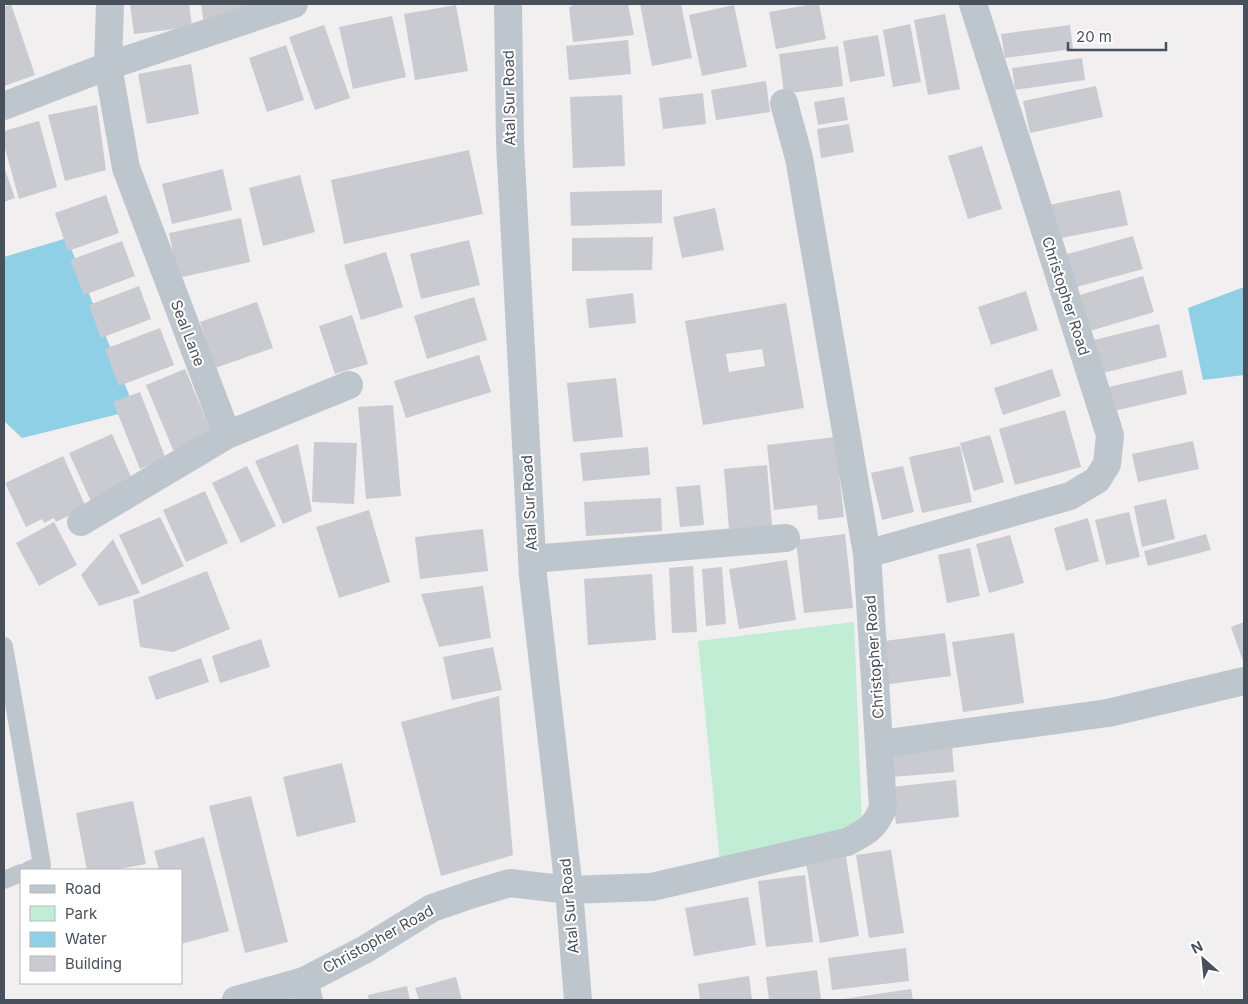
<svg xmlns="http://www.w3.org/2000/svg" width="1248" height="1004" font-family="Inter,sans-serif">
<style>
.green{fill:#c0edd3}
.water{fill:#8fd0e7}
.building{fill:#c9cbd1;fill-rule:evenodd}
.lines{fill:none;stroke-linecap:round;stroke-linejoin:round}
.service{stroke:#bec6cd;stroke-width:18}
.minor{stroke:#bec6cd;stroke-width:28}
.tertiary{stroke:#bec6cd;stroke-width:28}
.labels{text-anchor:middle;dominant-baseline:central;stroke-width:4;stroke-linejoin:round;paint-order:stroke}
.street-label{font-size:15px;fill:#48515b;stroke:#fff}
</style>
<rect width="100%" height="100%" fill="#f1efef"/>
<!-- green -->
<path class="green" d="M854,622L862,824L720,862L698,641Z"/>
<!-- water -->
<path class="water" d="M67,238L135,410L22,438L4,421V257Z
M1244,287V375L1203,380L1188,308Z"/>
<!-- building -->
<path class="building" d="M11,4L35,75L4,86V7Z
M130,4H189L192,27L134,34Z
M201,4H249L251,18L204,24Z
M576,4H628L634,35L573,42L569,7Z
M640,4H681L692,58L652,66Z
M813,4H819L826,39L776,49L769,12Z
M456,5L468,71L415,80L404,14Z
M734,5L747,67L702,76L689,15Z
M945,14L960,89L928,95L914,20Z
M392,16L406,77L353,89L339,27Z
M910,24L921,82L893,87L883,30Z
M324,25L350,98L315,110L289,37Z
M1070,25L1073,49L1005,58L1001,34Z
M878,35L885,76L850,82L843,41Z
M628,40L631,74L569,80L566,46Z
M286,45L304,100L267,112L249,58Z
M838,46L843,86L784,94L779,54Z
M1082,58L1085,80L1015,90L1012,68Z
M191,64L199,114L147,124L138,74Z
M766,81L770,112L716,120L711,90Z
M1096,86L1103,117L1030,133L1023,101Z
M703,93L706,124L663,129L659,98Z
M622,95L625,166L573,168L570,97Z
M844,97L848,120L818,125L814,102Z
M97,105L106,170L65,181L48,115Z
M39,121L57,187L19,199L4,145V131Z
M849,124L854,152L821,158L817,129Z
M982,146L1002,209L968,219L948,156Z
M469,150L483,214L344,244L331,180Z
M4,167L15,198L4,202Z
M223,169L232,210L172,224L162,184Z
M300,175L315,232L263,246L249,188Z
M662,190V223L571,226L570,192Z
M1120,190L1128,225L1056,239L1049,205Z
M106,195L119,233L68,251L55,213Z
M715,208L724,250L682,258L673,217Z
M241,218L250,262L178,278L169,233Z
M1133,236L1143,269L1073,288L1064,255Z
M653,237L652,270L572,271V238Z
M469,240L480,285L421,299L410,254Z
M122,241L135,276L84,295L70,260Z
M386,252L403,307L361,320L344,265Z
M1143,276L1154,312L1090,331L1080,295Z
M139,286L151,319L101,338L89,305Z
M1026,291L1038,330L991,345L978,307Z
M633,293L636,323L589,328L586,299Z
M474,297L487,340L427,359L414,316Z
M257,302L273,348L215,368L200,322Z
M786,303L804,408L703,425L685,321ZM762,349L765,366L729,372L726,354Z
M352,315L368,364L335,374L319,326Z
M1159,324L1167,357L1099,374L1090,341Z
M160,328L174,365L119,386L105,349Z
M479,355L491,392L406,418L394,381Z
M185,369L215,441L176,457L146,385Z
M1052,369L1061,396L1003,415L994,388Z
M1182,370L1187,394L1114,411L1109,387Z
M616,378L623,437L573,442L567,383Z
M140,392L166,459L140,469L113,402Z
M393,405L401,496L366,499L358,407Z
M1065,410L1081,467L1015,485L999,429Z
M112,434L136,488L94,508L69,453Z
M990,435L1004,482L974,491L960,443Z
M835,437L844,517L818,520L817,505L774,510L767,445Z
M1193,441L1199,469L1138,482L1132,454Z
M314,442L357,443L354,504L312,502Z
M298,444L312,511L283,524L255,461Z
M960,446L972,502L922,513L909,457Z
M648,447L650,475L583,481L580,453Z
M63,456L86,507L56,522L54,518L44,523L42,519L26,527L5,483Z
M767,465L772,526L729,529L724,469Z
M247,466L276,526L241,543L212,483Z
M903,466L914,512L882,520L871,473Z
M700,485L704,525L680,527L676,487Z
M205,491L228,543L186,562L163,510Z
M661,498L662,531L586,536L584,502Z
M1166,499L1175,539L1142,547L1134,506Z
M369,510L390,582L339,598L316,527Z
M1129,512L1140,557L1106,565L1095,520Z
M160,517L184,566L142,585L119,535Z
M1088,518L1099,561L1066,571L1054,528Z
M54,522L77,565L39,586L16,543Z
M483,529L488,571L420,579L415,537Z
M845,534L853,608L804,613L796,540Z
M1206,534L1211,550L1148,566L1144,551Z
M1010,535L1024,583L989,593L976,544Z
M113,539L140,593L99,606L81,575Z
M970,548L980,596L947,603L938,555Z
M787,560L796,620L739,629L729,569Z
M693,566L697,632L672,633L669,568Z
M722,567L726,624L706,626L702,569Z
M207,571L230,629L173,652L140,647L133,600Z
M652,574L656,640L588,645L584,579Z
M483,586L491,638L439,647L421,594Z
M1244,622V664L1231,627Z
M945,633L951,676L882,685L877,642Z
M1014,633L1024,703L963,712L952,642Z
M261,639L270,667L220,683L212,656Z
M493,647L502,690L452,700L443,657Z
M201,658L209,682L156,700L148,677Z
M499,696L513,855L441,876L401,722Z
M952,745L954,772L891,777L889,750Z
M342,763L356,822L297,837L283,777Z
M956,780L959,817L896,824L891,787Z
M251,796L288,942L245,953L209,806Z
M133,801L146,864L114,870H87L76,813Z
M204,837L229,931L181,944V870H159L154,851Z
M891,850L904,933L869,938L856,855Z
M846,857L859,936L820,943L806,863Z
M805,875L813,942L766,947L758,881Z
M748,897L756,945L694,956L685,908Z
M906,948L909,981L832,990L828,958Z
M817,970L821,1000H769L766,977Z
M749,976L752,1000H700L698,984Z
M456,977L462,1000H419L415,988Z
M407,986L410,1000H369L368,995Z
M911,989L913,1000H843V999Z"/>
<g class="lines">
<!-- service -->
<path class="service" d="M4,646L42,865L29,870
M4,880L21,873"/>
<!-- minor -->
<path class="minor" d="M784,103L799,158L867,554
M4,106L108,66L294,4
M227,435L349,385
M81,522L227,435L126,168L108,66L110,4
M532,559L786,538
M880,744L1108,713L1244,681
M569,890L652,887L847,842C866,832 874,829 883,808L867,554L1070,496L1097,480L1107,464L1110,435L973,4
M304,981L309,1000"/>
<!-- tertiary -->
<path class="tertiary" d="M508,4L510,143L533,576L569,890L578,1000
M236,1000L304,981L364,950L432,908L473,894L510,883L569,890"/>
</g>
<g class="labels">
<!-- street labels -->
<g class="street-label">
<text transform="translate(509 98) rotate(-91)">Atal Sur Road</text>
<text transform="translate(1066 296) rotate(72)">Christopher Road</text>
<text transform="translate(188 333) rotate(69)">Seal Lane</text>
<text transform="translate(529 503) rotate(-93)">Atal Sur Road</text>
<text transform="translate(874 657) rotate(-94)">Christopher Road</text>
<text transform="translate(569 906) rotate(-95)">Atal Sur Road</text>
<text transform="translate(378 939) rotate(-29)">Christopher Road</text>
</g>
</g>
<!-- border -->
<rect width="1248" height="1004" fill="none" stroke="#48515b" stroke-width="10"/>
<!-- legend -->
<rect x="20" y="869" width="162" height="115" fill="#ffffff" stroke="#b6b9bd"/>
<rect x="30" y="885" width="25" height="8" fill="#bec6cd" stroke="#b6b9bd"/>
<text x="65" y="894" font-size="15" fill="#48515b">Road</text>
<rect x="30" y="906" width="25" height="15" fill="#c0edd3" stroke="#b6b9bd"/>
<text x="65" y="919" font-size="15" fill="#48515b">Park</text>
<rect x="30" y="932" width="25" height="15" fill="#8fd0e7" stroke="#b6b9bd"/>
<text x="65" y="944" font-size="15" fill="#48515b">Water</text>
<rect x="30" y="956" width="25" height="15" fill="#c9cbd1" stroke="#b6b9bd"/>
<text x="65" y="969" font-size="15" fill="#48515b">Building</text>
<!-- north arrow -->
<g transform="translate(1203 959) rotate(333)" stroke="#ffffff" stroke-width="4" paint-order="stroke">
<path d="M0-4L9 19L0 12L-9 19Z" fill="#48515b"/>
<text y="-8" font-size="14" font-weight="bold" text-anchor="middle" fill="#48515b">N</text>
</g>
<!-- scale -->
<path d="M1068 42v8h98v-8" fill="none" stroke="#48515b" stroke-width="2.5"/>
<text x="1076" y="42" font-size="15" fill="#48515b" stroke="#ffffff" stroke-width="4" paint-order="stroke">20 m</text>
</svg>
